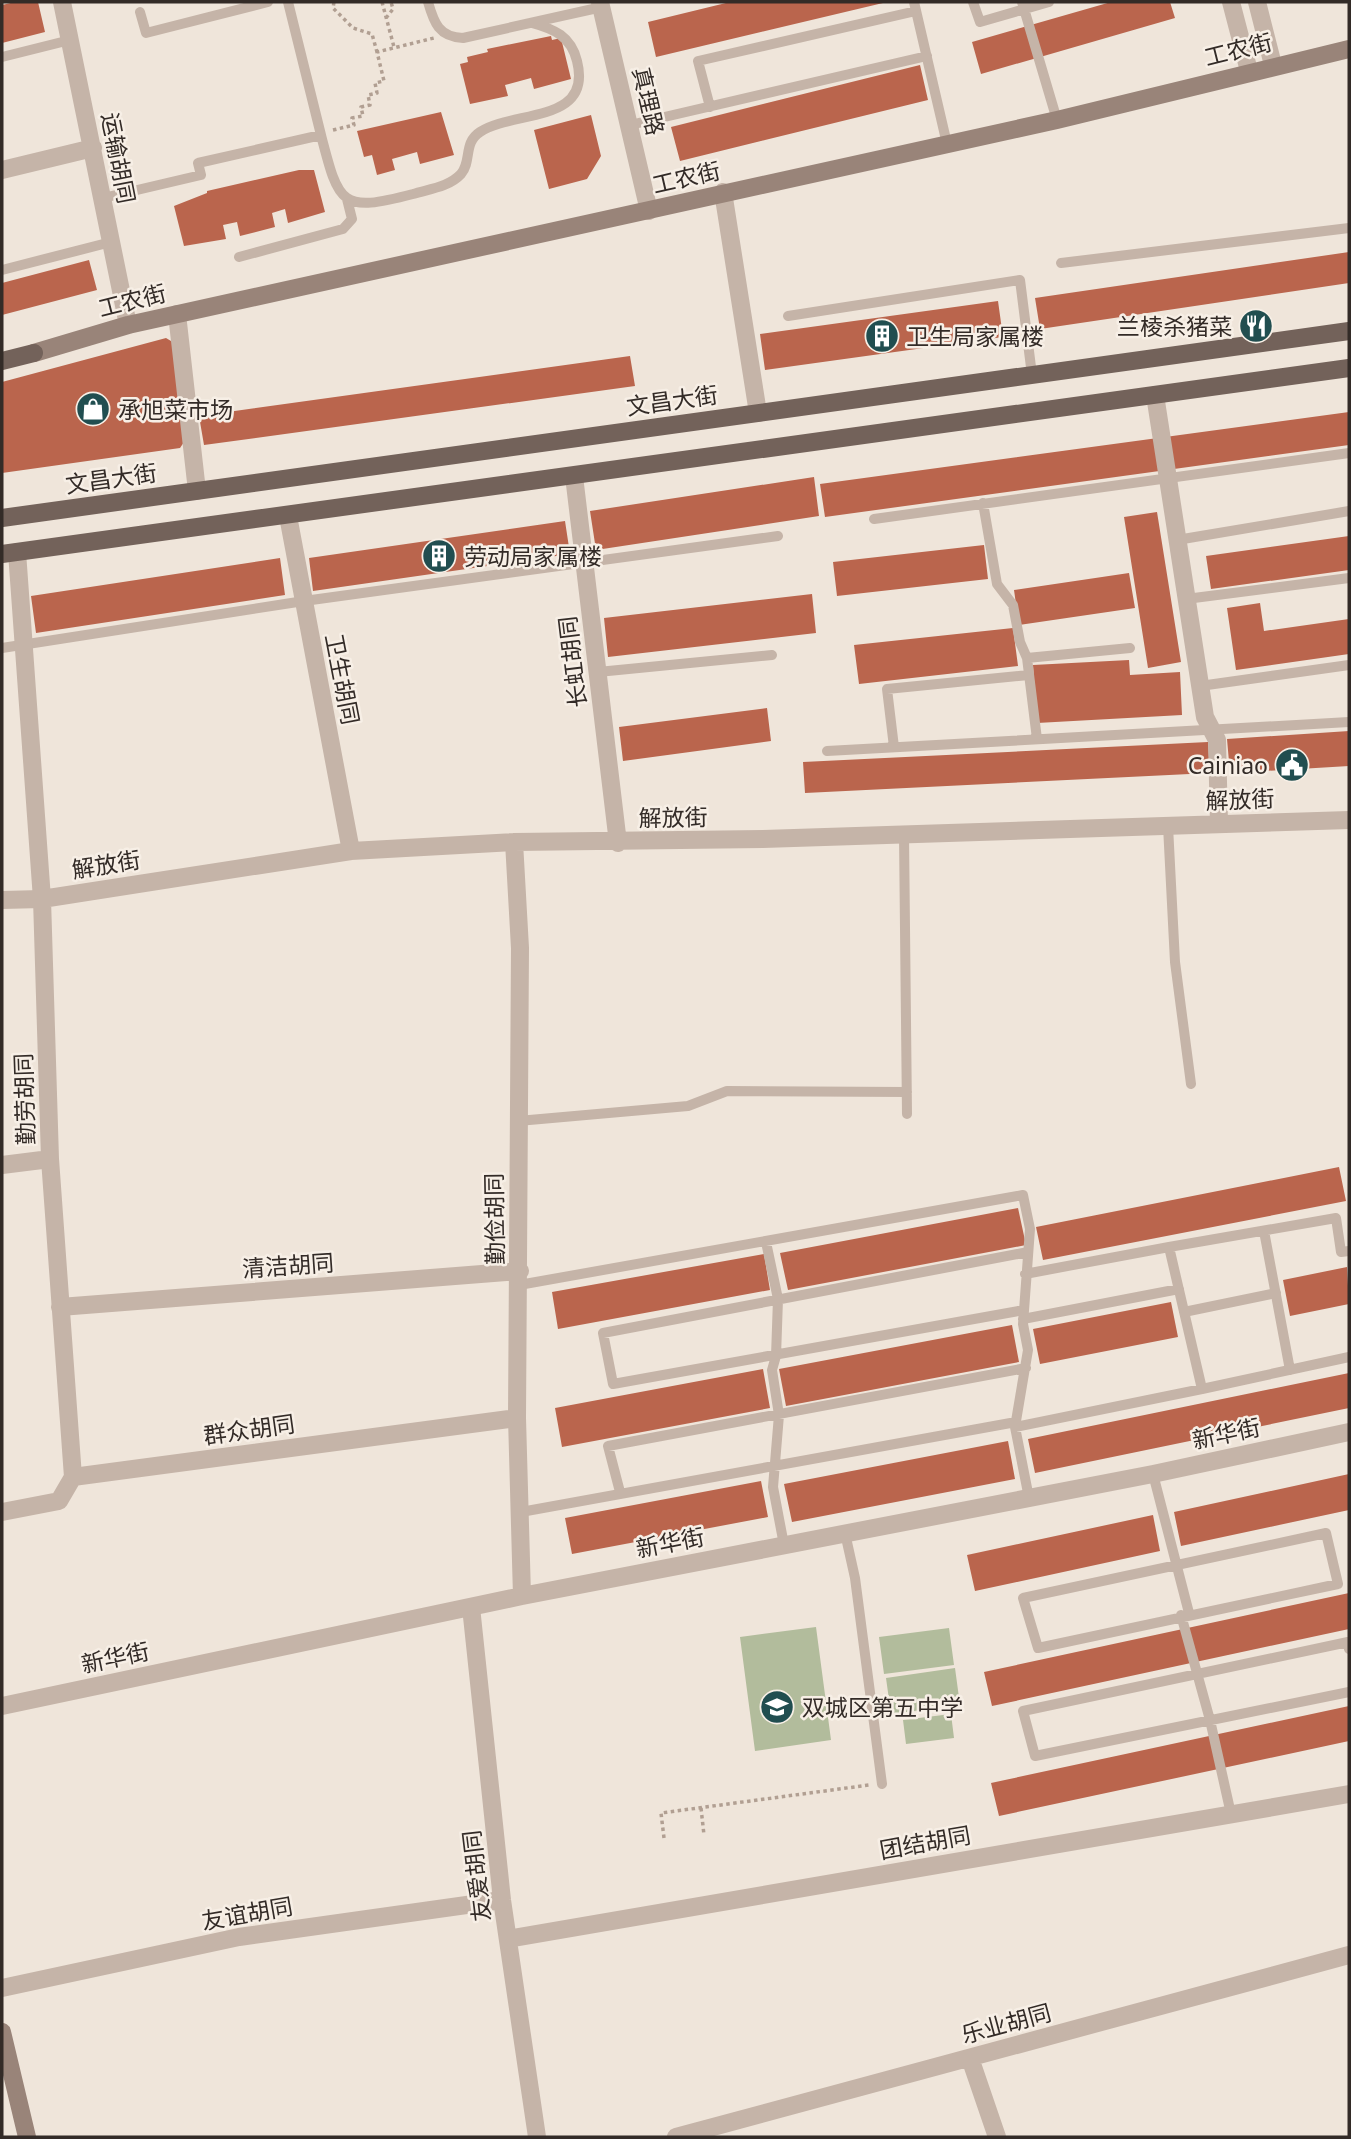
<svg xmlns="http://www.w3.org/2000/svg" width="1351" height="2139" font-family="'Noto Sans','Noto Sans SC',sans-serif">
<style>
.green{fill:#b2bc9c}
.building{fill:#ba654d}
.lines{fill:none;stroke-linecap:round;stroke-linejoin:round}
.path{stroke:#b19f92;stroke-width:3.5;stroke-dasharray:3.5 3.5;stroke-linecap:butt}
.service{stroke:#c5b4a8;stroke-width:10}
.minor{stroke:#c5b4a8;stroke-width:18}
.tertiary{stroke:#c5b4a8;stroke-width:18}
.secondary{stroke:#998479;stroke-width:18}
.primary{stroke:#73625a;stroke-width:18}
.labels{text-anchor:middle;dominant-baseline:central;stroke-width:5;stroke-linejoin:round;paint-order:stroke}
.street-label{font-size:23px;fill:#332b27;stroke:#f7efe6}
.poi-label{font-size:23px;fill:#332b27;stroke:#f7efe6;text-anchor:start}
</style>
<rect width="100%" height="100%" fill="#efe5da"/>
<!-- green -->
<path class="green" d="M816,1627L831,1740L755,1751L740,1637Z
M949,1628L954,1665L884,1674L879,1637Z
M955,1668L960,1705L891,1714L886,1678Z
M951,1714L954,1738L906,1744L903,1720Z"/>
<!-- building -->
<path class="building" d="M15,2H38L45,32L2,43V5Z
M730,2H883V3L656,57L648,22Z
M1111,2H1170L1175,18L981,74L972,42Z
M551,36L552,40L561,38L571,79L534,89L531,78L505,85L508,96L470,104L460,64L468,62L467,57L488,52L487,49Z
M920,65L928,100L680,161L671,127Z
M441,112L454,155L420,164L417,152L392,159L395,170L377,175L372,155L364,157L357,131Z
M591,115L601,156L587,179L549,189L534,130Z
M299,170H314L325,212L288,223L285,209L272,213L275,227L240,236L237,222L223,225L226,239L184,246L174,206L207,193V191Z
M1349,252V283L1040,329L1035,298Z
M89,260L97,290L2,315V283Z
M998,301L1003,337L765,370L760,334Z
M166,338L176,344L188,436L180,448L2,473V382Z
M630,356L635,386L204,445L199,416Z
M1349,412V445L825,517L820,484Z
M814,477L819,516L596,550L590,511Z
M1157,512L1181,662L1148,668L1124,517Z
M565,521L570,554L313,591L309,558Z
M1349,536V570L1211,589L1206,556Z
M984,545L988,579L837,596L833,562Z
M280,558L285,595L36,633L31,596Z
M1129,573L1135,608L1019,625L1014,590Z
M812,594L816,633L608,657L604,618Z
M1260,603L1264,631L1349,619V654L1236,670L1227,608Z
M1013,628L1018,666L859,684L854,645Z
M1129,660L1130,675L1180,672L1182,715L1037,723L1033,665Z
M767,708L771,741L623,761L619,727Z
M1349,731V766L1230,773L1227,739Z
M1208,742L1210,773L805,793L803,762Z
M1339,1167L1346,1201L1043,1260L1036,1227Z
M1018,1208L1026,1245L788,1290L780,1253Z
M764,1254L770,1290L558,1329L552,1292Z
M1347,1267L1349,1304L1290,1316L1283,1280Z
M1171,1302L1178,1337L1040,1364L1033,1329Z
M1012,1325L1019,1362L786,1406L779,1369Z
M763,1369L770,1408L562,1447L555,1408Z
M1349,1373V1408L1035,1473L1028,1439Z
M1008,1441L1015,1479L792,1522L784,1484Z
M1349,1474V1510L1181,1546L1174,1512Z
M761,1481L768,1517L572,1554L565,1518Z
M1153,1515L1160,1551L975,1591L967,1555Z
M1349,1593V1629L992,1706L984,1672Z
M1349,1706V1741L999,1816L991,1783Z"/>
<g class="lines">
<!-- path -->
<path class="path" d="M334,2L333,8L353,28L372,34L377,52
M382,2L394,47
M386,18L393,9L391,2
M333,130L354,125L352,118L363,116L361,107L370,105L368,95L377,93L375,83L384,81L377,52L434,38
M701,1808L704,1835
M664,1838L661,1813L869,1785"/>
<!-- service -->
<path class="service" d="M428,2C434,23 439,37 463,38L602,7
M914,2L947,144
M973,2L980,22L1049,2
M1022,2L1057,120
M140,12L146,33L268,2
M2,57L70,40
M710,107L698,61L916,11
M630,125L927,56
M321,135C339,205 341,213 413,194C429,189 449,187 461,174C472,161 463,143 480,132C513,110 593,124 577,61C571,36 554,29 532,23
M103,198L201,175L198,163L321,135L288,2
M239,257L343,229L352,219L347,199
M1061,263L1349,228
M2,270L111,242
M788,316L1020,280L1032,375
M983,503L997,584L1013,605L1020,642L1027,658
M874,519L1349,453
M1177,540L1349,511
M1186,599L1349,578
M2,648L304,601L778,536
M598,672L772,655
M1200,686L1349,665
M1037,739L1027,658L1130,648
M894,747L887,689L1029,675
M827,751L1349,722
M1168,826L1175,962L1191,1084
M904,835L907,1114
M518,1121L688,1106L727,1091L907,1092
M1264,1231L1290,1370
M766,1242L778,1299L776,1356L772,1370L779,1415L773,1487L784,1545
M1169,1247L1336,1218L1341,1252L1349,1251
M519,1285L1023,1195L1030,1229L1023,1324L1028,1350L1015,1427L1029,1498
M1024,1310L613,1384L603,1333L1028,1252
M1184,1312L1276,1293
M1023,1319L1179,1289
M1202,1389L1349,1357
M1015,1427L1202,1389L1169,1247L1025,1274
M1153,1474L1189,1613
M620,1492L608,1446L1026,1368
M521,1512L1016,1422
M845,1533L855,1578L882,1784
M1326,1533L1338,1584L1038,1648L1023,1598Z
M1181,1615L1210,1720L1231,1814
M1349,1649L1348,1642L1023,1711L1035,1756L1349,1692"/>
<!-- minor -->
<path class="minor" d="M62,2L128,325
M2,170L93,148
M723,192L758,413
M177,314L197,491
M1155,395L1205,717L1217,740L1219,824
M574,476L618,843
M288,516L351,851
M17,552L42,899L50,1159L73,1477
M514,842L520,948L517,1418L522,1596
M2,900L42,899L351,851L514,842L763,839L1349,820
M2,1165L50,1159
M60,1307L520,1271
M2,1512L59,1501L73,1477L517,1418
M471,1607L502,1900L537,2137
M2,1706L522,1596L1153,1474L1349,1432
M508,1939L1349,1794
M2,1988L239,1937L502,1900
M970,2058L997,2137
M676,2137L1349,1955"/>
<!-- tertiary -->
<path class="tertiary" d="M600,2L649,211
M1231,2L1249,71
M1257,2L1273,65"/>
<!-- secondary -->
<path class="secondary" d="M34,353L128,325L1057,120L1349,49
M2,2032L27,2137"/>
<!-- primary -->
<path class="primary" d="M2,361L34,353
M2,518L1349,331
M2,554L1349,368"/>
</g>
<!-- icons -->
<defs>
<g id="restaurant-disc" transform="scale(1.75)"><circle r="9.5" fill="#214e50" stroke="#f7efe6"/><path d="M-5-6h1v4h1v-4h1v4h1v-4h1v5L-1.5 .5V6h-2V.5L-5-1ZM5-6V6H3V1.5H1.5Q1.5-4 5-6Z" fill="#fff"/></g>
<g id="building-disc" transform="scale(1.75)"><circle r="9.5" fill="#214e50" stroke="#f7efe6"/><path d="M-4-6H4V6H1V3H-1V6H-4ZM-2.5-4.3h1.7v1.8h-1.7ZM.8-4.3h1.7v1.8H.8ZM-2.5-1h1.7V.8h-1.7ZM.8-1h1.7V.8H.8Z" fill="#fff"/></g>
<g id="shop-disc" transform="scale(1.75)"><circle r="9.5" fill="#214e50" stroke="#f7efe6"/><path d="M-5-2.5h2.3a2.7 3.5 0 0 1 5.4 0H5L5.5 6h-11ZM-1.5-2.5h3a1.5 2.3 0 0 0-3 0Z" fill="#fff"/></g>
<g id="civic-disc" transform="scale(1.75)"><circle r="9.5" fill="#214e50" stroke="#f7efe6"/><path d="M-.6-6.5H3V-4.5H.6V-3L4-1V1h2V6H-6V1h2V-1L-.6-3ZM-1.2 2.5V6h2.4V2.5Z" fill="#fff"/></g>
<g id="school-disc" transform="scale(1.75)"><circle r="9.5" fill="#214e50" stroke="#f7efe6"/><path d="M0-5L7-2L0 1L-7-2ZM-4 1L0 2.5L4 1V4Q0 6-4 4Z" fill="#fff"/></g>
</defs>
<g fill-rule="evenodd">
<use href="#restaurant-disc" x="1256" y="326"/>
<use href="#building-disc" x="882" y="336"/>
<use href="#shop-disc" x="93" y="409"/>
<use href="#building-disc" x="439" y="556"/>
<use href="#civic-disc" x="1292" y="765"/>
<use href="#school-disc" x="777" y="1707"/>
</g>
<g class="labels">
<!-- street labels -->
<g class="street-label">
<text transform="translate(1238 49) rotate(-14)">工农街</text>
<text transform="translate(649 101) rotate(77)">真理路</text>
<text transform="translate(119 158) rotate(79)">运输胡同</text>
<text transform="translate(686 177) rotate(-13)">工农街</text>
<text transform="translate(132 300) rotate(-14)">工农街</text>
<text transform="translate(672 400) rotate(-8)">文昌大街</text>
<text transform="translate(111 478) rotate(-8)">文昌大街</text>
<text transform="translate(572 662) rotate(-97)">长虹胡同</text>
<text transform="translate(343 679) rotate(79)">卫生胡同</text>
<text transform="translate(1240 799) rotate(-2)">解放街</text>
<text transform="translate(673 817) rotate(-1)">解放街</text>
<text transform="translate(106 864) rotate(-9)">解放街</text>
<text transform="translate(24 1099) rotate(-92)">勤劳胡同</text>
<text transform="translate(494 1219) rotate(-91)">勤俭胡同</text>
<text transform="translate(288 1265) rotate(-4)">清洁胡同</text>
<text transform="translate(249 1429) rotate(-8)">群众胡同</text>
<text transform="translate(1226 1433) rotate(-12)">新华街</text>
<text transform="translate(670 1542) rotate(-11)">新华街</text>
<text transform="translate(115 1657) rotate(-12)">新华街</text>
<text transform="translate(925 1842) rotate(-10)">团结胡同</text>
<text transform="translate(476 1876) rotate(-97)">友爱胡同</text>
<text transform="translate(247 1913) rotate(-10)">友谊胡同</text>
<text transform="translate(1006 2023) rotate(-15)">乐业胡同</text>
</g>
<!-- poi labels -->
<g class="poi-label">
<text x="1232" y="326" text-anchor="end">兰棱杀猪菜</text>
<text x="906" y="336">卫生局家属楼</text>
<text x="118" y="409">承旭菜市场</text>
<text x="464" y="556">劳动局家属楼</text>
<text x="1268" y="765" text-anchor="end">Cainiao</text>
<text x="802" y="1707">双城区第五中学</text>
</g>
</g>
<!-- border -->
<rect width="1351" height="2139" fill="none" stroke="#332b27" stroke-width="7"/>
</svg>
